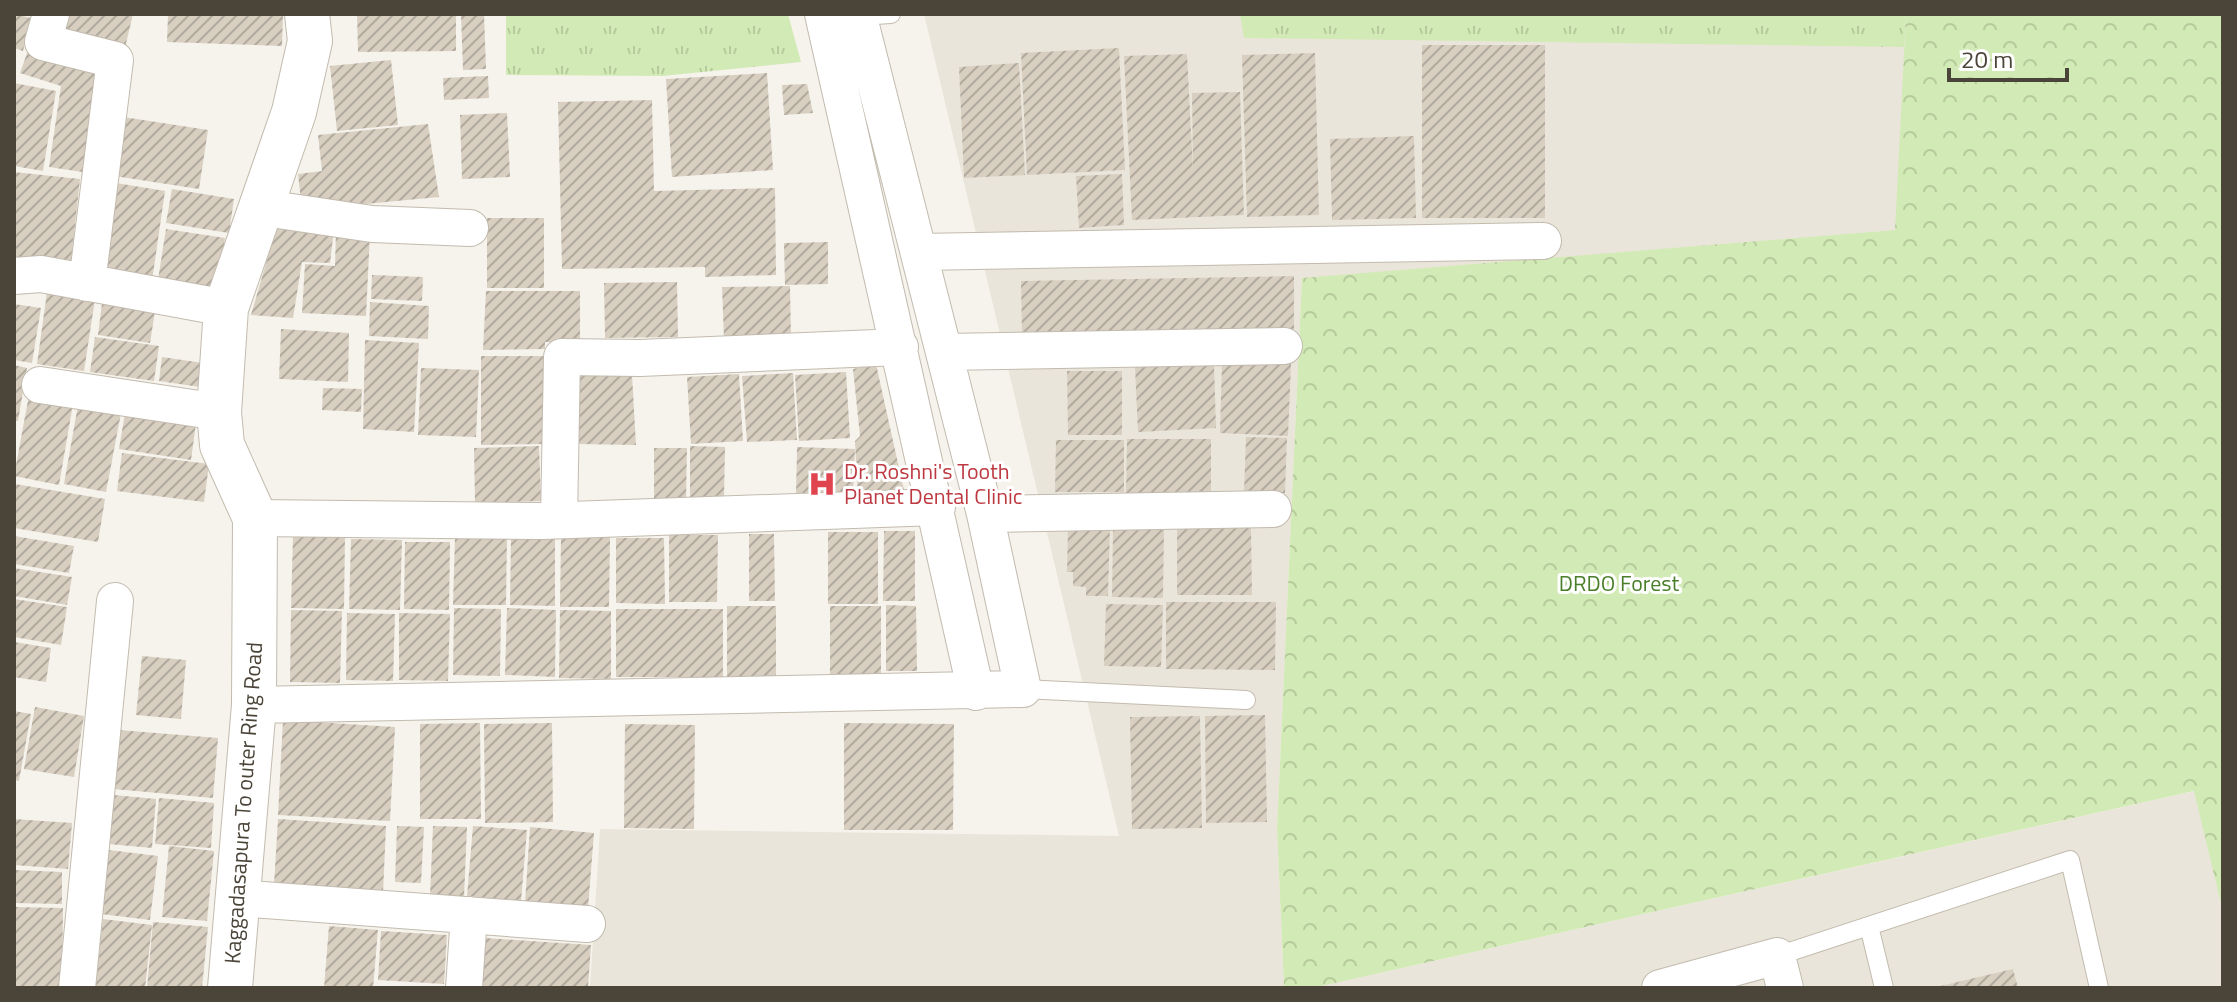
<svg xmlns="http://www.w3.org/2000/svg" width="2237" height="1002" font-family="'Titillium Web',sans-serif">
<style>
.residential{fill:#eae5da}
.grass{fill:url(#grass-tufts)}
.forest{fill:url(#forest-crowns)}
.building{fill:url(#building-hatch)}
.lines{fill:none;stroke-linecap:round;stroke-linejoin:round}
.service-casing{stroke:#c2bbae;stroke-width:20}
.minor-casing{stroke:#c2bbae;stroke-width:38}
.tertiary-casing{stroke:#c2bbae;stroke-width:46}
.service{stroke:#fff;stroke-width:18}
.minor{stroke:#fff;stroke-width:36}
.tertiary{stroke:#fff;stroke-width:44}
.labels{text-anchor:middle;dominant-baseline:central;stroke-width:6;stroke-linejoin:round;paint-order:stroke}
.health-label{font-size:22px;fill:#be3a42;stroke:#fff;text-anchor:start}
.park-label{font-size:22px;fill:#4a7f2a;stroke:#fff}
.street-label{font-size:22px;fill:#4b4439;stroke:#fff}
</style>
<defs>
<pattern id="grass-tufts" width="24" height="20" patternUnits="userSpaceOnUse" patternTransform="scale(2)"><rect width="24" height="20" fill="#d2eab5"/><path d="M3 7l-1-3M5 7V3M7 7l1-3M15 17l-1-3M17 17v-4M19 17l1-3" fill="none" stroke="#b6ca9c"/></pattern>
<pattern id="forest-crowns" width="20" height="18" patternUnits="userSpaceOnUse" patternTransform="scale(2)"><rect width="20" height="18" fill="#d2eab5"/><path d="M2 6a3 3 0 1 1 6 0M12 15a3 3 0 1 1 6 0" fill="none" stroke="#b6ca9c"/></pattern>
<pattern id="building-hatch" width="6" height="6" patternUnits="userSpaceOnUse" patternTransform="scale(2)"><rect width="6" height="6" fill="#d8cfc1"/><path d="M-1 1l2-2M0 6l6-6M5 7l2-2" fill="none" stroke="#b1aa9e"/></pattern>
</defs>
<rect width="100%" height="100%" fill="#f6f3ec"/>
<!-- residential -->
<path class="residential" d="M924,14H1906L1896,230L1302,279L1277,829L1284,988H590L600,829L1119,836Z
M2195,791L2223,912V988H1313Z"/>
<!-- grass -->
<path class="grass" d="M506,14H788L801,62L663,76L506,75Z
M1240,14H1906L1904,47L1244,38Z"/>
<!-- forest -->
<path class="forest" d="M1906,14H2223V912L2194,791L1313,988H1284L1277,829L1302,278L1895,230Z"/>
<!-- building -->
<path class="building" d="M14,14L31,18L23,51L14,48Z
M58,14H133L124,52L53,34Z
M168,14H283L282,46L167,42Z
M357,14H456V51L358,52Z
M461,14H484L486,69L463,70Z
M30,45L105,73L89,173L49,167L61,86L20,73Z
M1422,45H1545V218H1422Z
M1119,48L1125,170L1027,175L1021,53Z
M1315,53L1319,215L1247,217L1242,55Z
M1187,54L1193,171L1192,93L1240,92L1244,215L1132,220L1124,56Z
M391,60L398,125L337,131L330,66Z
M1019,63L1025,175L964,178L959,67Z
M767,73L773,170L672,177L666,79Z
M488,76L489,98L444,100L443,78Z
M14,83L56,91L43,171L14,166Z
M807,84L813,113L784,115L782,85Z
M652,100L654,191L775,188L776,275L705,277V267L562,269L558,102Z
M507,113L510,177L462,179L460,115Z
M117,116L208,130L199,189L108,175Z
M428,124L439,197L302,210L298,174L322,171L318,135Z
M1414,136L1416,218L1332,220L1330,139Z
M14,172L80,179L70,270L14,264Z
M1122,174L1124,225L1079,228L1076,176Z
M110,182L165,191L152,281L96,272Z
M172,189L234,199L229,233L166,223Z
M487,218H544V288H487Z
M278,222L334,230L330,263L302,262L293,318L251,315Z
M166,229L225,238L216,295L157,286Z
M336,231L370,233L366,316L302,313L305,264L335,266Z
M828,242V284L785,285L784,243Z
M372,275L423,277L422,301L371,299Z
M1294,276V330L1022,334L1021,281Z
M677,282L678,337L605,338L604,283Z
M790,286L791,338L724,339L722,287Z
M486,291H580V343L545,342V349L483,350Z
M47,292L95,299L84,371L37,364Z
M370,302L429,306L428,339L369,336Z
M102,303L155,311L150,343L98,335Z
M14,304L41,308L32,363L14,360Z
M281,329L349,333L348,382L279,379Z
M95,337L159,346L154,381L90,372Z
M365,340L419,343L414,432L363,429Z
M481,356H543L545,444L481,445Z
M162,357L203,363L200,387L159,381Z
M1222,361L1291,364L1288,436L1220,433Z
M876,364L905,495L858,501L855,441L860,436L853,369Z
M1214,364L1216,428L1138,432L1135,367Z
M14,365L27,368L18,421H14Z
M421,368L479,370L476,437L418,435Z
M1067,371H1122V435H1068Z
M846,372L850,438L799,441L795,375Z
M576,373L632,375L636,445L579,444Z
M793,373L797,440L747,442L742,376Z
M739,374L743,441L691,444L687,377Z
M323,388L362,389L361,412L322,410Z
M29,395L73,404L59,485L14,476Z
M78,405L121,413L106,492L64,484Z
M125,413L196,423L191,460L119,449Z
M1246,437L1287,438L1285,493L1244,492Z
M1127,439H1211V494L1126,493Z
M1056,440H1124V492H1055Z
M539,446L541,501L475,503L474,448Z
M690,446L725,447L724,499L690,498Z
M797,447L855,449L853,497L796,496Z
M654,448H687L686,499H654Z
M122,453L209,464L204,502L117,491Z
M15,484L105,499L98,542L14,528Z
M1068,526L1110,527L1108,596H1086V587L1073,586V572H1067Z
M1177,527H1251L1252,595H1177Z
M1113,529L1164,530L1163,598L1112,597Z
M884,531H915V601H883Z
M828,532H878V604H828Z
M749,534H774L775,601H749Z
M293,535H345L344,609L291,608Z
M511,535L555,536V606L510,605Z
M669,535H718L717,602H669Z
M14,536L74,546L69,573L14,564Z
M561,536L610,537L609,607H560Z
M455,537H507L506,605H453Z
M616,538H664L665,604L616,603Z
M351,539L402,540L400,610L349,609Z
M405,542H450L449,610L404,609Z
M14,568L72,577L67,605L14,596Z
M14,599L67,607L61,645L14,637Z
M1166,602H1276L1275,670L1166,669Z
M1106,604L1163,605L1161,667L1104,666Z
M886,605L916,606L917,671H886Z
M727,606H776V677H727Z
M830,606H881V676H830Z
M454,608L501,609L500,676L453,675Z
M507,608L556,610L555,677L505,675Z
M616,609H723V677H616Z
M291,610L342,611L340,683L290,682Z
M560,610L611,611V679L559,678Z
M347,613L395,614L393,681L346,680Z
M399,613L450,614L448,681L399,680Z
M14,642L51,648L46,682L14,677Z
M142,656L186,660L181,719L136,715Z
M35,707L84,716L74,777L24,769Z
M14,711L31,714L19,781L14,780Z
M1265,715L1267,822L1206,823L1205,716Z
M1200,716L1202,828L1132,829L1130,717Z
M283,720L395,727L390,821L278,815Z
M480,723L481,819H420V724Z
M552,723L553,822L485,823L484,724Z
M844,723L954,724L953,830H844Z
M625,724L695,725L694,829L624,828Z
M119,730L218,738L213,798L114,789Z
M114,795L156,799L152,848L109,844Z
M159,798L214,803L211,848L155,844Z
M14,819L72,823L68,869L14,865Z
M278,819L386,826L383,893L274,885Z
M397,826L424,827L421,883L395,882Z
M433,826L467,827L464,897L430,896Z
M473,826L527,830L521,901L467,896Z
M530,827L594,833L588,908L525,903Z
M169,846L214,851L207,921L162,917Z
M109,850L158,856L150,920L101,914Z
M14,870L62,872V904L14,903Z
M14,907L63,908L62,988H14Z
M103,919L152,925L145,988L95,987Z
M153,922L208,927L202,988H147Z
M329,926L378,930L373,988H324Z
M381,931L447,935L444,984L378,980Z
M485,938L591,945L588,988H482Z
M2013,969L2018,988H1936V987Z"/>
<g class="lines">
<!-- service casing -->
<g class="service-casing">
<path id="service" d="M859,16L891,14
M1023,689L1246,700
M1869,926L1884,988
M1777,956L2070,860L2099,988"/>
</g>
<!-- minor casing -->
<g class="minor-casing">
<path id="minor" d="M51,14L43,42L115,60L87,283
M823,14L976,692
M258,207L372,224L470,228
M919,252L1543,241
M14,276L41,274L226,308
M944,352L1284,346
M40,385L219,412
M985,514L1273,509
M255,518L542,521L937,507
M559,520L562,357L640,358L900,347
M254,705L1023,689L985,514L858,14
M237,898L587,924
M77,988L115,601
M464,988L469,915
M1660,988L1777,956L1785,988"/>
</g>
<!-- tertiary casing -->
<g class="tertiary-casing">
<path id="tertiary" d="M230,988L254,705L255,518L222,445L219,412L226,308L294,112L310,41L307,14"/>
</g>
<!-- service -->
<use href="#service" class="service"/>
<!-- minor -->
<use href="#minor" class="minor"/>
<!-- tertiary -->
<use href="#tertiary" class="tertiary"/>
</g>
<!-- icons -->
<defs>
<g id="hospital-bare" transform="scale(2.16)"><path d="M-5-5h3v3.5h4V-5h3V5h-3V1.5h-4V5h-3Z" fill="#e0444e" stroke="#fff" stroke-width="2.5" paint-order="stroke"/></g>
</defs>
<g fill-rule="evenodd">
<use href="#hospital-bare" x="822" y="484"/>
</g>
<g class="labels">
<!-- health labels -->
<g class="health-label">
<text x="844" y="471">Dr. Roshni's Tooth<tspan x="844" dy="25">Planet Dental Clinic</tspan></text>
</g>
<!-- park labels -->
<g class="park-label">
<text x="1619" y="583">DRDO Forest</text>
</g>
<!-- street labels -->
<g class="street-label">
<text transform="translate(243 803) rotate(-86)">Kaggadasapura To outer Ring Road</text>
</g>
</g>
<!-- border -->
<rect width="2237" height="1002" fill="none" stroke="#4b4439" stroke-width="32"/>
<!-- scale -->
<path d="M1949 68v12h118v-12" fill="none" stroke="#4b4439" stroke-width="4"/>
<text x="1961" y="68" font-size="24" fill="#4b4439" stroke="#ffffff" stroke-width="6" paint-order="stroke">20 m</text>
</svg>
